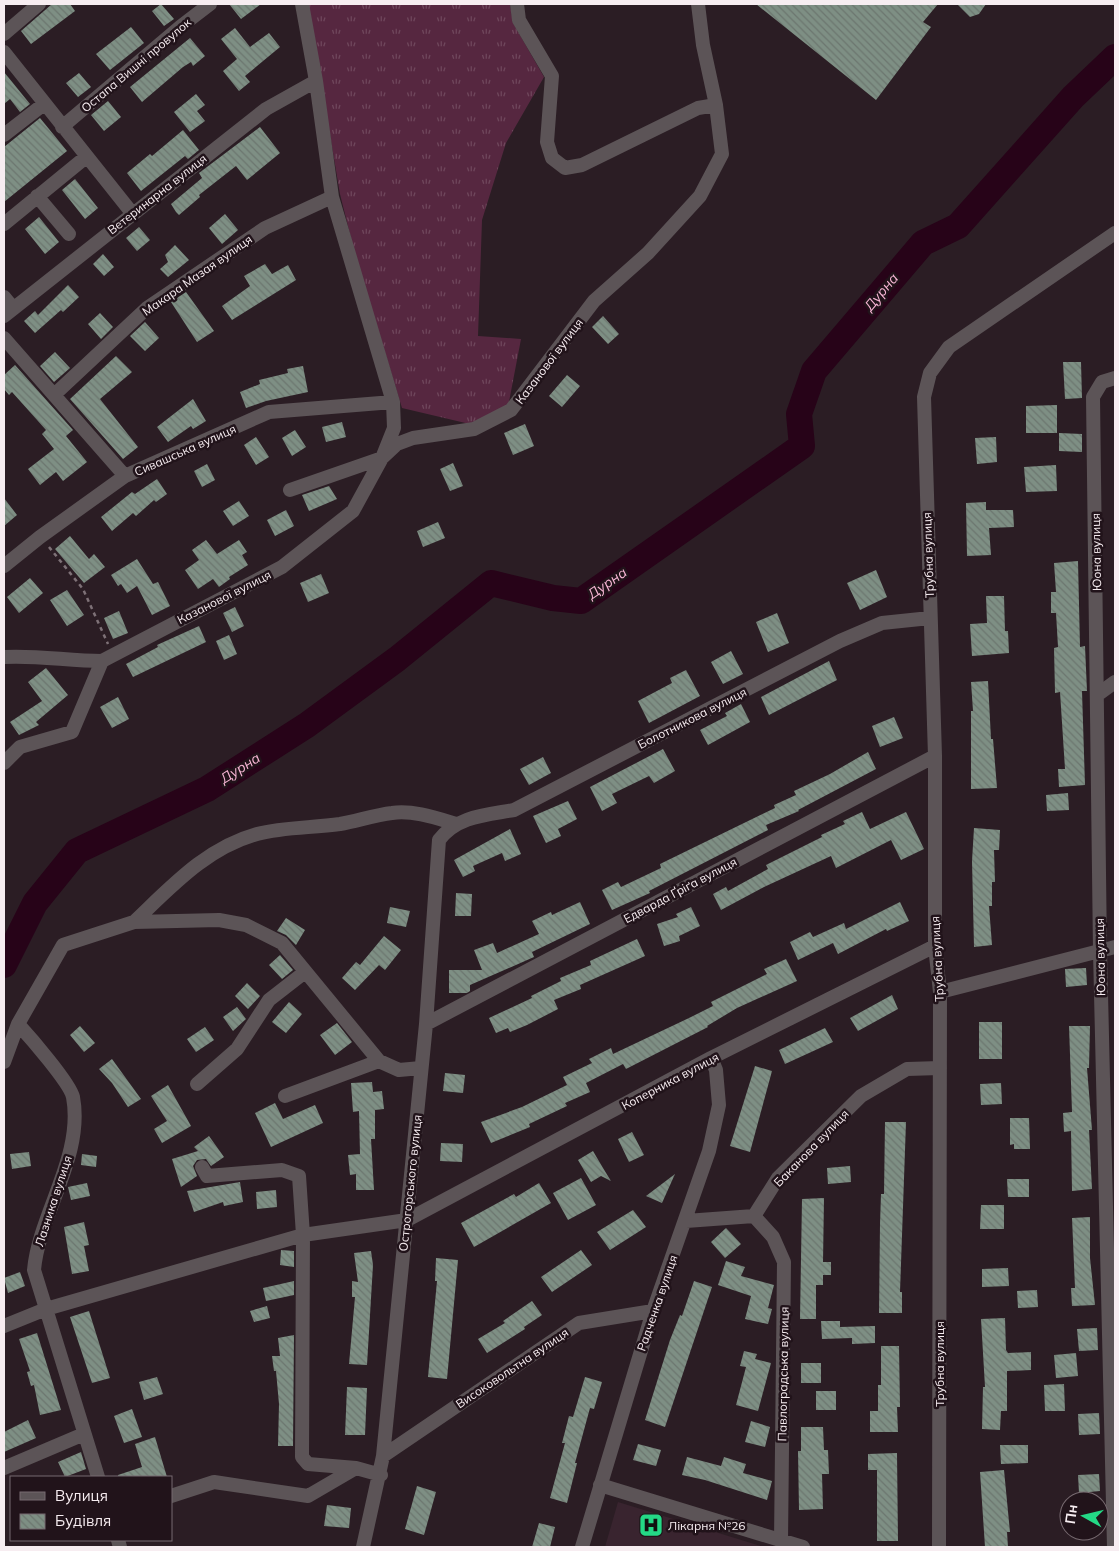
<svg xmlns="http://www.w3.org/2000/svg" width="1119" height="1551" font-family="Mulish,sans-serif">
<style>
.built{fill:#39242f}
.grass{fill:url(#grass-tufts)}
.lines{fill:none;stroke-linecap:round;stroke-linejoin:round}
.river{stroke:#270318;stroke-width:26}
.building{fill:url(#building-back-hatch)}
.path{stroke:#7e7177;stroke-width:2.5;stroke-dasharray:4 4;stroke-linecap:butt}
.minor{stroke:#5c5457;stroke-width:14}
.labels{text-anchor:middle;dominant-baseline:central;stroke-width:5;stroke-linejoin:round;paint-order:stroke}
.street-label{font-size:12px;fill:#f7edf1;stroke:#21131a}
.poi-label{font-size:12px;fill:#f7edf1;stroke:#21131a;text-anchor:start}
.water-label{font-size:14px;font-style:italic;fill:#fab8d7;stroke:#21131a}
</style>
<defs>
<pattern id="grass-tufts" width="24" height="20" patternUnits="userSpaceOnUse" patternTransform="scale(1.25)"><rect width="24" height="20" fill="#562740"/><path d="M3 7l-1-3M5 7V3M7 7l1-3M15 17l-1-3M17 17v-4M19 17l1-3" fill="none" stroke="#6f475c"/></pattern>
<pattern id="building-back-hatch" width="6" height="6" patternUnits="userSpaceOnUse" patternTransform="scale(1.25)"><rect width="6" height="6" fill="#7e8f84"/><path d="M-1 5l2 2M0 0l6 6M5-1l2 2" fill="none" stroke="#6c766f"/></pattern>
</defs>
<rect width="100%" height="100%" fill="#2b1d24"/>
<!-- built -->
<path class="built" d="M618,1502L764,1547H605Z"/>
<!-- grass -->
<path class="grass" d="M308,4H510L513,23L544,77L506,143L482,220L478,336L521,339L508,407L474,425L402,408L355,254L340,194Z"/>
<g class="lines">
<!-- river -->
<path class="river" d="M4,965L35,903L77,851L207,789L307,725L397,659L491,583L553,598L581,601L802,446L799,414L814,371L923,243L958,226L1073,97L1115,57"/>
</g>
<!-- building -->
<path class="building" d="M52,4H70L75,11L31,44L21,31Z
M161,4L174,19L164,26L152,11Z
M229,4H261L241,19Z
M756,4H938L923,22L931,27L876,100Z
M957,4H986L979,14L970,17Z
M131,27L144,43L110,70L96,54Z
M235,28L250,47L269,33L280,47L245,76L250,82L239,91L223,71L237,59L221,39Z
M190,38L205,56L193,66L191,62L183,67L142,102L130,87Z
M4,72L30,104L20,112L10,99L4,104Z
M79,73L91,87L78,97L66,83Z
M196,94L205,105L197,111L205,121L190,132L174,112Z
M108,101L121,117L104,131L91,115Z
M40,118L67,151L4,202V147Z
M260,127L280,153L247,180L236,166L199,195L200,197L179,215L176,212L171,204L202,178L199,173Z
M183,130L199,150L188,159L185,156L141,191L127,173L150,154L152,156Z
M75,179L98,208L85,219L62,190Z
M225,214L238,230L222,244L209,228Z
M39,217L59,242L45,254L25,229Z
M139,227L150,240L137,251L126,238Z
M175,245L189,260L168,277L160,269L168,262L165,255Z
M103,254L114,267L104,276L93,264Z
M265,264L272,274L288,265L296,280L232,320L222,306L250,286L244,276Z
M68,285L79,297L63,312L61,310L35,333L24,321L35,311L38,315Z
M186,292L214,331L197,342L171,302Z
M100,313L113,327L101,339L88,324Z
M603,316L619,334L608,344L592,327Z
M145,322L159,338L145,351L130,336Z
M55,352L70,368L54,382L40,366Z
M116,356L132,372L100,399L138,447L123,459L70,399Z
M1063,362H1081L1082,398L1065,399Z
M15,365L73,430L66,436L87,462L63,481L56,472L40,485L28,469L54,449L42,434L46,430L12,392L9,395L4,389V375Z
M303,366L308,392L266,401L246,408L240,392L260,384L259,380L288,373L287,369Z
M567,375L580,386L562,407L549,396Z
M193,399L206,421L193,429L191,426L168,442L157,427Z
M1057,405V433H1026V406Z
M342,422L346,437L326,442L322,427Z
M525,424L534,446L513,455L504,433Z
M295,430L306,447L292,456L282,438Z
M1059,433L1082,434V452L1059,451Z
M256,437L269,457L256,465L244,445Z
M996,437L997,462L977,464L975,438Z
M453,463L463,486L450,491L440,469Z
M207,464L215,480L202,487L194,471Z
M1056,465L1057,491L1026,492L1024,467Z
M157,479L167,494L156,502L154,500L136,516L133,513L112,531L101,517L132,492L135,494Z
M329,486L337,499L309,511L302,495Z
M4,498L17,515L4,526Z
M239,501L249,516L233,526L223,511Z
M986,502V510H1013L1014,527L989,528L991,555L967,556L966,503Z
M286,510L294,526L275,536L267,520Z
M438,522L445,538L423,547L417,531Z
M70,536L89,559L94,554L105,567L84,583L55,549Z
M206,540L217,554L239,540L247,552L242,555L248,565L229,577L230,579L219,587L213,579L198,589L185,570L199,560L192,550Z
M137,559L153,584L158,582L170,606L152,615L137,586L127,593L121,584L118,586L111,575Z
M1078,561L1080,647L1085,646L1087,691H1082L1085,785L1059,787L1058,769H1065L1060,692L1055,693L1054,648L1058,647L1056,613H1051V592H1056L1054,563Z
M876,570L887,597L860,610L847,583Z
M321,574L329,593L308,602L300,583Z
M30,578L43,593L19,613L7,597Z
M67,590L84,615L67,626L50,600Z
M986,596H1004L1005,631H1008L1009,653L972,656L970,624L987,623Z
M235,607L244,626L232,632L223,613Z
M119,611L128,633L113,639L104,618Z
M777,613L789,643L768,652L756,622Z
M199,626L206,642L133,677L126,664L158,647L157,645Z
M229,635L237,654L224,660L216,641Z
M731,651L743,674L723,684L711,662Z
M829,661L837,680L769,715L761,697Z
M46,668L68,695L36,722L39,725L19,735L10,722L42,701L28,682Z
M686,670L700,696L649,723L638,701L672,683L670,678Z
M988,681L991,739H993L997,788L971,789V711H973L971,682Z
M118,697L129,719L112,728L100,707Z
M741,704L750,722L708,745L700,730L727,716L725,713Z
M894,717L903,738L880,747L872,726Z
M663,749L675,771L654,783L649,776L612,794L617,803L602,811L590,787Z
M868,752L876,769L798,810L799,811L766,825L768,830L649,891L650,893L612,910L602,890L618,882L621,887L661,868L660,864L775,808L774,805L796,795L794,791L830,774Z
M543,757L551,773L529,785L520,769Z
M1068,793L1069,810L1047,811L1046,795Z
M568,801L577,819L558,829L561,836L546,843L533,816Z
M862,812L870,829L906,812L924,849L901,860L891,840L836,868L831,856L764,887L721,910L713,894L726,887L728,891L768,869L766,865L822,837L821,835L845,824L843,821Z
M974,828L1000,830L999,850H994L995,882H992V906H989L992,945L974,947L972,861Z
M510,829L521,854L505,861L502,853L473,866L475,871L463,877L454,860Z
M456,893L472,894L471,916H455Z
M580,902L590,924L532,952L534,957L470,985V991L467,993H449V970H482L474,950L493,943L497,953L539,934L532,921L551,912L552,915Z
M900,902L909,921L887,931L886,929L838,954L833,943L798,960L790,942L810,932L813,937L844,923L846,929Z
M390,907L410,911L406,927L387,923Z
M691,907L700,926L679,936L680,941L664,946L657,924L678,917L676,914Z
M286,918L305,930L296,945L286,935L277,931Z
M384,936L401,950L385,970L379,965L355,990L342,978L356,962L360,965Z
M637,939L645,956L580,985L581,989L554,1000L558,1009L527,1025L510,1032L508,1028L496,1033L489,1018L532,998L531,996L561,981L560,978L591,965L590,961Z
M280,955L293,970L282,979L269,965Z
M786,959L797,981L737,1008L707,1026L708,1027L626,1069L623,1064L586,1083L590,1092L565,1103L567,1106L529,1124L530,1127L491,1143L481,1122L522,1107L567,1085L563,1077L592,1063L589,1059L611,1048L613,1054L689,1018L713,1006L711,1002L767,974L764,969Z
M1086,968L1087,985L1066,987L1065,969Z
M247,983L260,996L248,1009L235,996Z
M892,995L898,1009L858,1031L850,1018Z
M289,1002L302,1014L286,1033L272,1022Z
M237,1007L246,1019L233,1031L223,1017Z
M979,1022H1002V1059H979Z
M337,1023L352,1042L335,1055L320,1035Z
M80,1026L95,1043L84,1052L70,1035Z
M1069,1026H1090L1089,1068H1087L1092,1130H1089L1092,1189L1072,1191L1071,1131L1064,1132L1063,1113L1072,1112Z
M205,1027L214,1040L196,1052L187,1039Z
M825,1028L833,1042L785,1064L779,1050Z
M112,1059L141,1099L128,1107L112,1083L99,1069Z
M755,1066L772,1071L750,1152L730,1146Z
M445,1073L465,1075L463,1093L443,1091Z
M372,1082L373,1092L382,1091L384,1109L375,1110V1139H371L374,1190H356V1174L350,1175L348,1155L360,1154L359,1111L353,1112L351,1083Z
M1001,1083L1002,1104L981,1105L980,1084Z
M168,1085L191,1126L162,1143L154,1129L167,1121L151,1096Z
M275,1103L283,1119L315,1105L323,1123L271,1147L255,1113Z
M1010,1118H1029L1030,1149H1014V1144L1010,1145Z
M885,1122H906L900,1292H902V1313H879L880,1224L881,1194H884Z
M632,1132L644,1155L629,1162L618,1139Z
M209,1136L224,1157L211,1166L206,1159L197,1160L193,1166L197,1176L181,1187L172,1159L198,1151L194,1147Z
M441,1143L463,1144L462,1162L440,1161Z
M593,1151L603,1168L611,1181L601,1176L591,1182L578,1160Z
M29,1152L31,1166L12,1169L10,1154Z
M82,1154L97,1156L96,1167L81,1165Z
M850,1166L851,1182L828,1184L827,1168Z
M675,1174L662,1203L646,1196Z
M581,1178L596,1205L568,1220L553,1193Z
M1007,1179H1029V1197H1008Z
M240,1182L243,1202L224,1206L223,1202L194,1212L187,1191Z
M87,1183L90,1196L71,1200L68,1187Z
M539,1183L551,1203L474,1247L461,1223L514,1194L516,1197Z
M276,1190L277,1207L257,1209L256,1192Z
M824,1198L823,1262H831V1275H823V1285H816V1319H800L802,1199Z
M981,1205H1004V1229H980Z
M633,1210L646,1227L610,1250L597,1232Z
M1090,1217V1258L1095,1305L1072,1306L1071,1288H1075L1072,1218Z
M84,1222L89,1245L84,1246L89,1271L72,1274L64,1227Z
M726,1228L741,1244L725,1258L711,1242Z
M281,1250L294,1251V1267L280,1265Z
M581,1250L592,1265L552,1292L541,1277Z
M371,1251L373,1265L367,1365L349,1364L355,1297H352V1281L358,1282L354,1253Z
M436,1258L458,1260L447,1379L428,1377L437,1281H435Z
M726,1261L745,1267L741,1276L774,1285L768,1308L772,1309L768,1324L745,1319L751,1296L718,1285Z
M1008,1268L1009,1286L982,1287V1269Z
M20,1272L25,1286L8,1293L4,1278Z
M294,1281V1295L266,1301L263,1288Z
M694,1281L712,1287L665,1427L645,1420L670,1340L680,1315L682,1316Z
M1037,1290L1038,1307L1018,1308L1017,1291Z
M532,1301L542,1315L524,1327L525,1329L487,1353L478,1339L505,1323L503,1321Z
M267,1306L270,1318L254,1322L250,1311Z
M89,1311L110,1378L92,1383L70,1317Z
M1005,1318L1006,1350L1008,1353L1031,1352V1370L1007,1371V1411H1001L1000,1430L982,1429L983,1387H985L981,1319Z
M821,1321H840V1327L875,1326V1343L852,1344V1338L822,1339Z
M1097,1328L1098,1350L1079,1351L1077,1329Z
M37,1333L61,1410L40,1415L34,1385L31,1386L27,1372L30,1371L19,1339Z
M294,1335L293,1446H278L279,1404L276,1371H274L272,1356H280L278,1338Z
M881,1346H899L900,1407H897L898,1432H870V1411H878V1385H881Z
M744,1351L757,1354L755,1359L771,1363L758,1411L736,1405L746,1367L740,1366Z
M1076,1353L1078,1376L1056,1378L1054,1355Z
M801,1363H821V1383H801Z
M157,1377L163,1394L144,1400L139,1382Z
M585,1377L602,1382L594,1409L590,1408L575,1463H577L567,1503L550,1498L565,1443H562L569,1416L573,1417Z
M1064,1384L1065,1411H1045L1044,1385Z
M347,1387L367,1388L365,1435H345Z
M816,1391H836V1410H816Z
M132,1409L142,1437L124,1443L114,1416Z
M1099,1413L1100,1434L1079,1435L1078,1414Z
M28,1420L36,1438L4,1452V1432Z
M751,1421L770,1427L765,1447L745,1442Z
M801,1427H823L824,1450H828L829,1474H822L823,1509L799,1510L798,1451H801Z
M155,1437L167,1477H118V1475L142,1467L135,1444Z
M638,1444L661,1450L656,1466L633,1460Z
M1000,1445H1028V1463L1001,1464Z
M81,1452L86,1469L65,1477L58,1462Z
M897,1453L898,1541H877V1470H868V1454Z
M687,1457L721,1466L724,1457L746,1464L743,1473L772,1481L767,1500L705,1480L682,1475Z
M1004,1470L1010,1532H1007L1008,1547H985L980,1472Z
M1099,1474L1100,1491L1079,1493L1078,1475Z
M417,1486L436,1492L424,1535L405,1529Z
M327,1505L351,1508L349,1528L324,1526Z
M539,1523L555,1527L550,1547H532Z"/>
<g class="lines">
<!-- path -->
<path class="path" d="M49,547L83,589L108,644"/>
<!-- minor -->
<path class="minor" d="M517,4L519,20L552,76L547,142L552,158L565,168L582,165L698,108L716,105
M4,34L39,4
M4,52L132,213
M62,127L180,27L210,4
M4,135L44,104
M37,196L69,234
M4,224L86,157
M4,297L13,308
M4,316L266,109L316,81
M4,338L125,476
M54,395L147,308L265,228L332,197
M290,490L382,458L394,428L393,402L332,197L316,81L302,4
M4,566L40,537L125,476L269,412L393,402
M4,657C37,655 69,661 102,661
M1097,695L1115,682
M4,763L20,747L72,732L102,661L282,567L353,511L382,458L397,444L413,438L474,429L511,410L594,301L648,253L700,196L722,154L716,105L703,45L698,4
M134,922C171,887 206,848 257,834C284,827 312,828 340,824C357,821 375,815 392,813C413,810 436,818 456,824
M940,992L1115,947
M18,1024C29,1036 70,1083 73,1097C84,1156 39,1214 34,1270L98,1477
M426,1024L935,756
M4,1062L18,1024L63,945L134,922L219,920L246,925L282,943L379,1061L399,1070L421,1068
M197,1084L237,1049L269,1000L305,972
M285,1096L379,1061
M202,1167L207,1176L282,1170L299,1176L303,1235L302,1457L308,1464L356,1468L381,1475
M754,1216L773,1237L784,1262L781,1542
M686,1221L754,1216L778,1178L861,1096L907,1069L940,1068
M4,1326L46,1309L303,1235L407,1220L711,1058L935,946
M383,1456L579,1323L653,1311
M4,1468L84,1434
M600,1485L803,1547
M171,1496L214,1482L308,1496L356,1468
M118,1540L120,1547
M363,1547L383,1456L426,1024L439,840C457,816 486,815 514,810L840,641L882,623L930,618
M582,1547L653,1311L709,1151L719,1105L716,1070L711,1058
M939,1547L940,992L935,946V756L924,397L930,373L949,347L1115,233
M1114,1547L1100,951L1093,397L1102,382L1115,378"/>
</g>
<!-- icons -->
<defs>
<g id="hospital-square" transform="scale(1.25)"><rect x="-9" y="-9" width="18" height="18" rx="4" fill="#24d886" stroke="#21131a"/><path d="M-5-5h3v3.5h4V-5h3V5h-3V1.5h-4V5h-3Z" fill="#111"/></g>
</defs>
<g fill-rule="evenodd">
<use href="#hospital-square" x="651" y="1525"/>
</g>
<g class="labels">
<!-- street labels -->
<g class="street-label">
<text transform="translate(136 65) rotate(-40)">Остапа Вишні провулок</text>
<text transform="translate(157 194) rotate(-38)">Ветеринарна вулиця</text>
<text transform="translate(197 275) rotate(-35)">Макара Мазая вулиця</text>
<text transform="translate(549 361) rotate(-53)">Казанової вулиця</text>
<text transform="translate(185 450) rotate(-24)">Сивашська вулиця</text>
<text transform="translate(1096 552) rotate(-91)">Юона вулиця</text>
<text transform="translate(928 555) rotate(-92)">Трубна вулиця</text>
<text transform="translate(224 597) rotate(-27)">Казанової вулиця</text>
<text transform="translate(692 718) rotate(-27)">Болотникова вулиця</text>
<text transform="translate(680 890) rotate(-28)">Едварда Ґріґа вулиця</text>
<text transform="translate(1100 957) rotate(-91)">Юона вулиця</text>
<text transform="translate(937 959) rotate(-93)">Трубна вулиця</text>
<text transform="translate(670 1081) rotate(-28)">Коперника вулиця</text>
<text transform="translate(811 1148) rotate(-46)">Баканова вулиця</text>
<text transform="translate(410 1183) rotate(-84)">Острогорського вулиця</text>
<text transform="translate(53 1201) rotate(-72)">Лазника вулиця</text>
<text transform="translate(657 1303) rotate(-71)">Радченка вулиця</text>
<text transform="translate(939 1364) rotate(-90)">Трубна вулиця</text>
<text transform="translate(512 1368) rotate(-34)">Високовольтна вулиця</text>
<text transform="translate(783 1374) rotate(-89)">Павлоградська вулиця</text>
</g>
<!-- poi labels -->
<g class="poi-label">
<text x="668" y="1525">Лікарня №26</text>
</g>
<!-- water labels -->
<g class="water-label">
<text transform="translate(881 292) rotate(-50)">Дурна</text>
<text transform="translate(607 583) rotate(-35)">Дурна</text>
<text transform="translate(240 768) rotate(-32)">Дурна</text>
</g>
</g>
<!-- border -->
<rect width="1119" height="1551" fill="none" stroke="#f7edf1" stroke-width="10"/>
<!-- legend -->
<rect x="10" y="1476" width="162" height="65" fill="#21131a" stroke="#776a70"/>
<rect x="20" y="1492" width="25" height="8" fill="#5c5457" stroke="#776a70"/>
<text x="55" y="1501" font-size="15" fill="#f7edf1">Вулиця</text>
<rect x="20" y="1514" width="25" height="15" fill="url(#building-back-hatch)" stroke="#776a70"/>
<text x="55" y="1526" font-size="15" fill="#f7edf1">Будівля</text>
<!-- north arrow -->
<g transform="translate(1084 1516) rotate(278)"><circle r="24" fill="#21131a" stroke="#776a70"/>
<path d="M0-4L9 19L0 12L-9 19Z" fill="#24d886"/>
<text y="-8" font-size="14" font-weight="bold" text-anchor="middle" fill="#f7edf1">Пн</text>
</g>
</svg>
